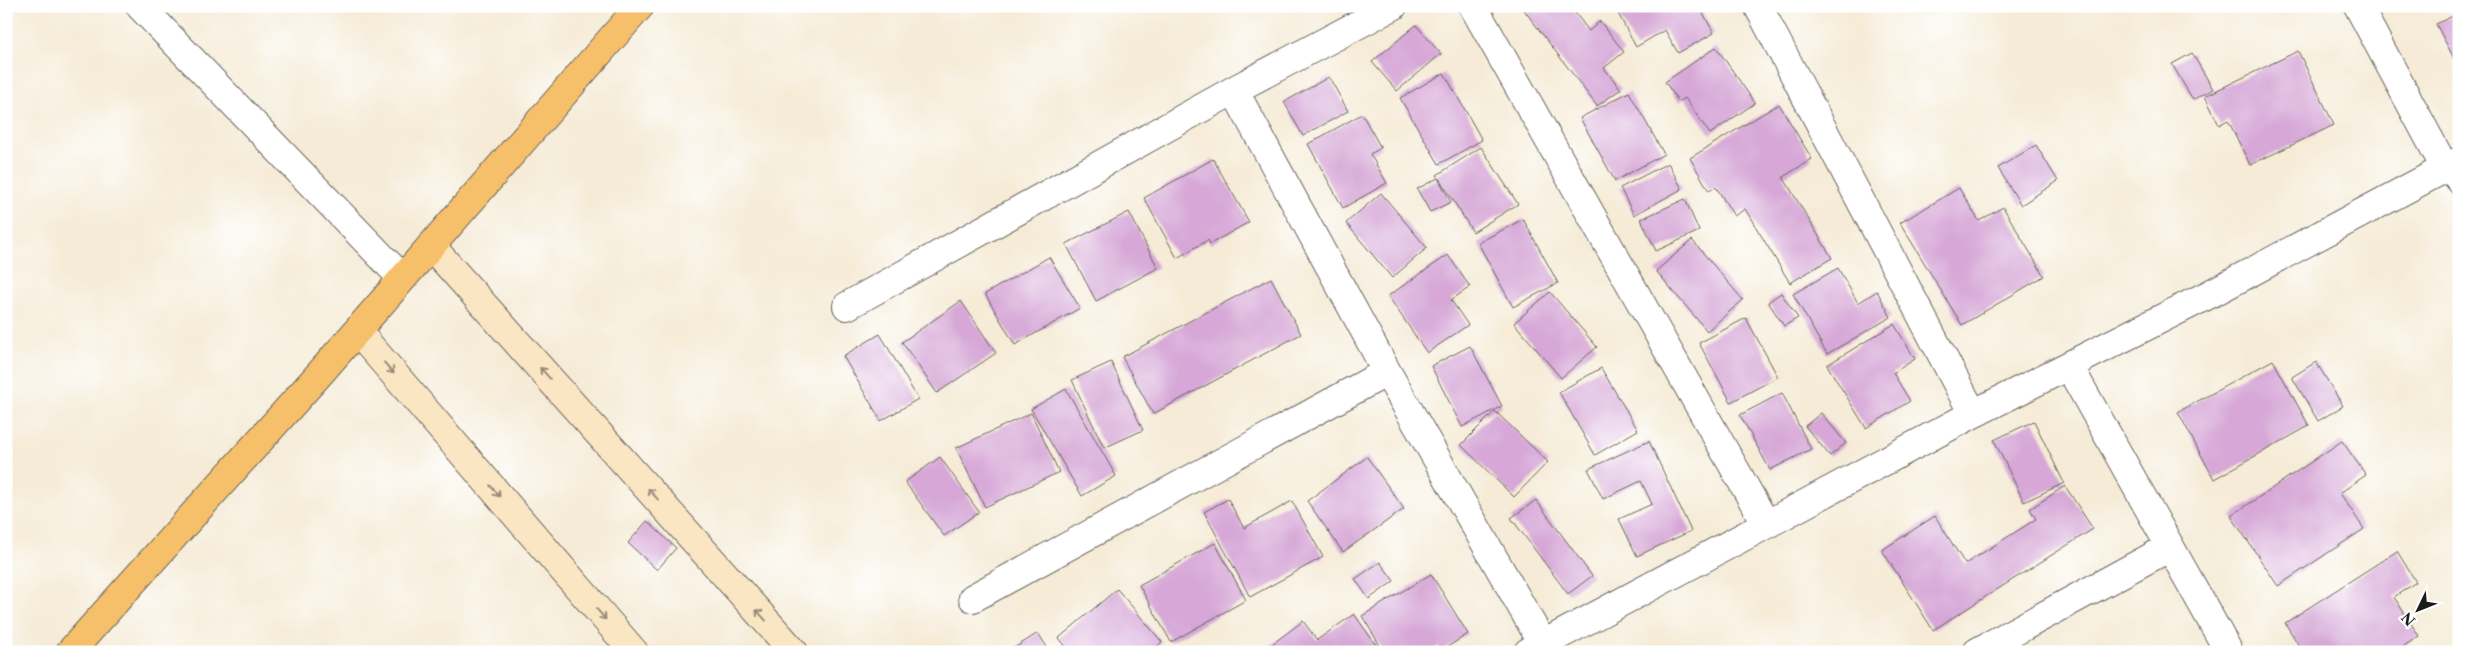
<svg xmlns="http://www.w3.org/2000/svg" width="2465" height="658" font-family="'Libre Caslon Text',serif">
<style>
.building{fill:#d6a7d7}
.lines{fill:none;stroke-linecap:round;stroke-linejoin:round}
.lane-casing{stroke:#68645d;stroke-width:22}
.street-casing{stroke:#68645d;stroke-width:30}
.secondary-casing{stroke:#68645d;stroke-width:30}
.primary-casing{stroke:#68645d;stroke-width:30}
.lane{stroke:#fff;stroke-width:20}
.street{stroke:#fff;stroke-width:28}
.secondary{stroke:#fbe6c4;stroke-width:28}
.primary{stroke:#f6c06b;stroke-width:28}
.oneway{stroke:#978b78}
</style>
<rect width="100%" height="100%" fill="#fff"/>
<filter id="ink" filterUnits="userSpaceOnUse"><feTurbulence type="fractalNoise" baseFrequency=".02" numOctaves="2"/><feDisplacementMap in="SourceGraphic" scale="10" xChannelSelector="R" yChannelSelector="G"/><feConvolveMatrix kernelMatrix="1 2 1 2 8 2 1 2 1" color-interpolation-filters="sRGB"/></filter>
<filter id="wash" filterUnits="userSpaceOnUse"><feTurbulence type="fractalNoise" baseFrequency=".0096" numOctaves="4" result="noise"/><feDisplacementMap in="SourceGraphic" scale="20" xChannelSelector="R" yChannelSelector="G"/><feGaussianBlur stdDeviation="1.12" result="paint"/><feColorMatrix in="noise" values="0 0 0 0 0 0 0 0 0 0 0 0 0 0 0 0 0 1.4 0 .05"/><feComposite in="paint" operator="in"/></filter>
<g filter="url(#wash)">
<rect width="100%" height="100%" fill="#f5ebd6"/>
<g id="blocks">
<!-- building -->
<path class="building" d="M1521,6H1570L1589,31L1600,21L1624,52L1604,68L1621,89L1597,106Z
M1614,6H1699L1714,33L1678,53L1665,30L1636,47Z
M2459,13V68L2436,24Z
M1416,25L1441,54L1397,91L1372,62Z
M1716,47L1755,103L1710,134L1685,98L1679,102L1665,82Z
M2298,51L2334,125L2250,165L2228,120L2219,125L2205,96Z
M2192,53L2213,89L2193,100L2172,64Z
M1444,73L1482,140L1439,164L1400,98Z
M1329,77L1348,111L1303,136L1284,102Z
M1629,92L1664,154L1615,181L1580,118Z
M1779,104L1812,159L1783,177L1832,258L1790,283L1745,209L1734,216L1716,187L1709,191L1690,158Z
M1362,114L1381,148L1370,154L1387,183L1343,208L1308,144Z
M2036,145L2058,181L2021,205L1998,168Z
M1481,147L1518,204L1473,232L1437,175Z
M1213,159L1249,222L1210,244L1208,240L1177,258L1144,198Z
M1668,163L1682,189L1634,215L1620,188Z
M1438,178L1451,202L1430,212L1417,189Z
M1959,188L1979,221L2003,207L2044,276L1962,325L1900,223Z
M1381,193L1427,248L1392,278L1346,223Z
M1685,199L1699,231L1656,251L1641,219Z
M1129,212L1158,268L1096,301L1066,244Z
M1523,219L1558,283L1513,307L1478,243Z
M1692,240L1743,300L1707,331L1656,271Z
M1448,255L1470,287L1451,300L1468,325L1427,353L1388,296Z
M1049,257L1080,308L1015,345L985,294Z
M1838,268L1858,303L1877,291L1891,317L1827,354L1793,294Z
M1271,278L1301,334L1153,414L1122,357Z
M1550,292L1597,347L1561,378L1514,323Z
M1781,293L1798,318L1784,326L1768,302Z
M961,301L996,353L937,393L902,342Z
M1746,318L1778,377L1731,402L1699,343Z
M1894,324L1915,359L1893,373L1910,401L1866,428L1827,365Z
M880,334L918,399L881,421L843,356Z
M1470,346L1502,406L1462,427L1431,366Z
M2273,360L2309,426L2214,479L2178,412Z
M1111,362L1143,430L1104,448L1072,380Z
M2316,362L2343,406L2318,421L2292,377Z
M1601,368L1638,430L1595,455L1559,392Z
M1066,389L1116,476L1082,496L1031,409Z
M1782,393L1811,449L1770,470L1740,415Z
M1495,411L1548,462L1514,497L1461,445Z
M1031,413L1059,472L985,507L956,448Z
M1821,413L1846,443L1830,456L1805,426Z
M2034,421L2064,483L2024,502L1994,440Z
M1649,441L1691,531L1637,556L1619,519L1652,504L1641,481L1603,499L1588,469Z
M2342,441L2366,475L2340,493L2364,529L2278,586L2231,516Z
M940,457L979,512L944,536L905,482Z
M1367,457L1404,509L1343,552L1307,501Z
M2065,486L2093,529L1933,630L1882,550L1935,516L1965,564L2036,519L2030,509Z
M1228,499L1244,528L1292,501L1323,557L1250,597L1204,512Z
M1536,500L1592,576L1568,594L1511,518Z
M647,521L676,548L657,570L628,543Z
M1215,543L1246,600L1171,642L1139,585Z
M2397,551L2416,582L2394,597L2419,636L2395,652H2303L2285,623Z
M1380,562L1394,581L1369,599L1355,579Z
M1431,574L1468,634L1441,651L1439,646L1430,652H1384L1362,616Z
M1117,589L1162,642L1151,652H1070L1059,638Z
M1354,614L1381,652H1277L1271,645L1303,621L1317,640Z
M1038,633L1050,652H1008Z"/>
</g>
</g>
<g filter="url(#ink)">
<use href="#blocks" fill-opacity="0" stroke="#68645d" stroke-width="1"/>
<g class="lines">
<!-- lane casing -->
<g class="lane-casing">
<path id="lane" d="M2445,168L2459,185"/>
</g>
<!-- street casing -->
<g class="street-casing">
<path id="street" d="M140,6L402,278
M1473,6L1766,524
M1758,6L1973,414
M2358,6L2445,168
M1234,90L1387,372L1543,644
M847,306L1234,90L1393,6
M2069,366L2229,652
M973,598L1387,372
M1528,652L1973,414L2210,294L2459,161
M1977,652L2170,547"/>
</g>
<!-- secondary casing -->
<g class="secondary-casing">
<path id="secondary" d="M431,246L794,652
M357,331L634,652"/>
</g>
<!-- primary casing -->
<g class="primary-casing">
<path id="primary" d="M70,652L322,371L640,6"/>
</g>
<!-- lane -->
<use href="#lane" class="lane"/>
<!-- street -->
<use href="#street" class="street"/>
<!-- secondary -->
<use href="#secondary" class="secondary"/>
<!-- primary -->
<use href="#primary" class="primary"/>
</g>
<!-- one-way arrows -->
<defs><path id="oneway-shaft" d="M-6 0H5M1.5-3L5.5 0L1.5 3" fill="none" stroke-width="1.6" stroke-linecap="round" stroke-linejoin="round" transform="scale(1.25)"/></defs>
<g class="oneway">
<use href="#oneway-shaft" transform="translate(389 368) rotate(49)"/>
<use href="#oneway-shaft" transform="translate(545 373) rotate(-132)"/>
<use href="#oneway-shaft" transform="translate(495 491) rotate(49)"/>
<use href="#oneway-shaft" transform="translate(653 494) rotate(-132)"/>
<use href="#oneway-shaft" transform="translate(601 614) rotate(49)"/>
<use href="#oneway-shaft" transform="translate(761 615) rotate(-132)"/>
</g>
</g>
<!-- margin -->
<rect width="2465" height="658" fill="none" stroke="#fff" stroke-width="25"/>
<!-- north arrow -->
<g transform="translate(2418 610) rotate(227)" stroke="#ffffff" stroke-width="4" paint-order="stroke">
<path d="M0-4L9 19L0 12L-9 19Z" fill="#1c1c1c"/>
<text y="-8" font-size="14" font-weight="bold" text-anchor="middle" fill="#1c1c1c">N</text>
</g>
</svg>
